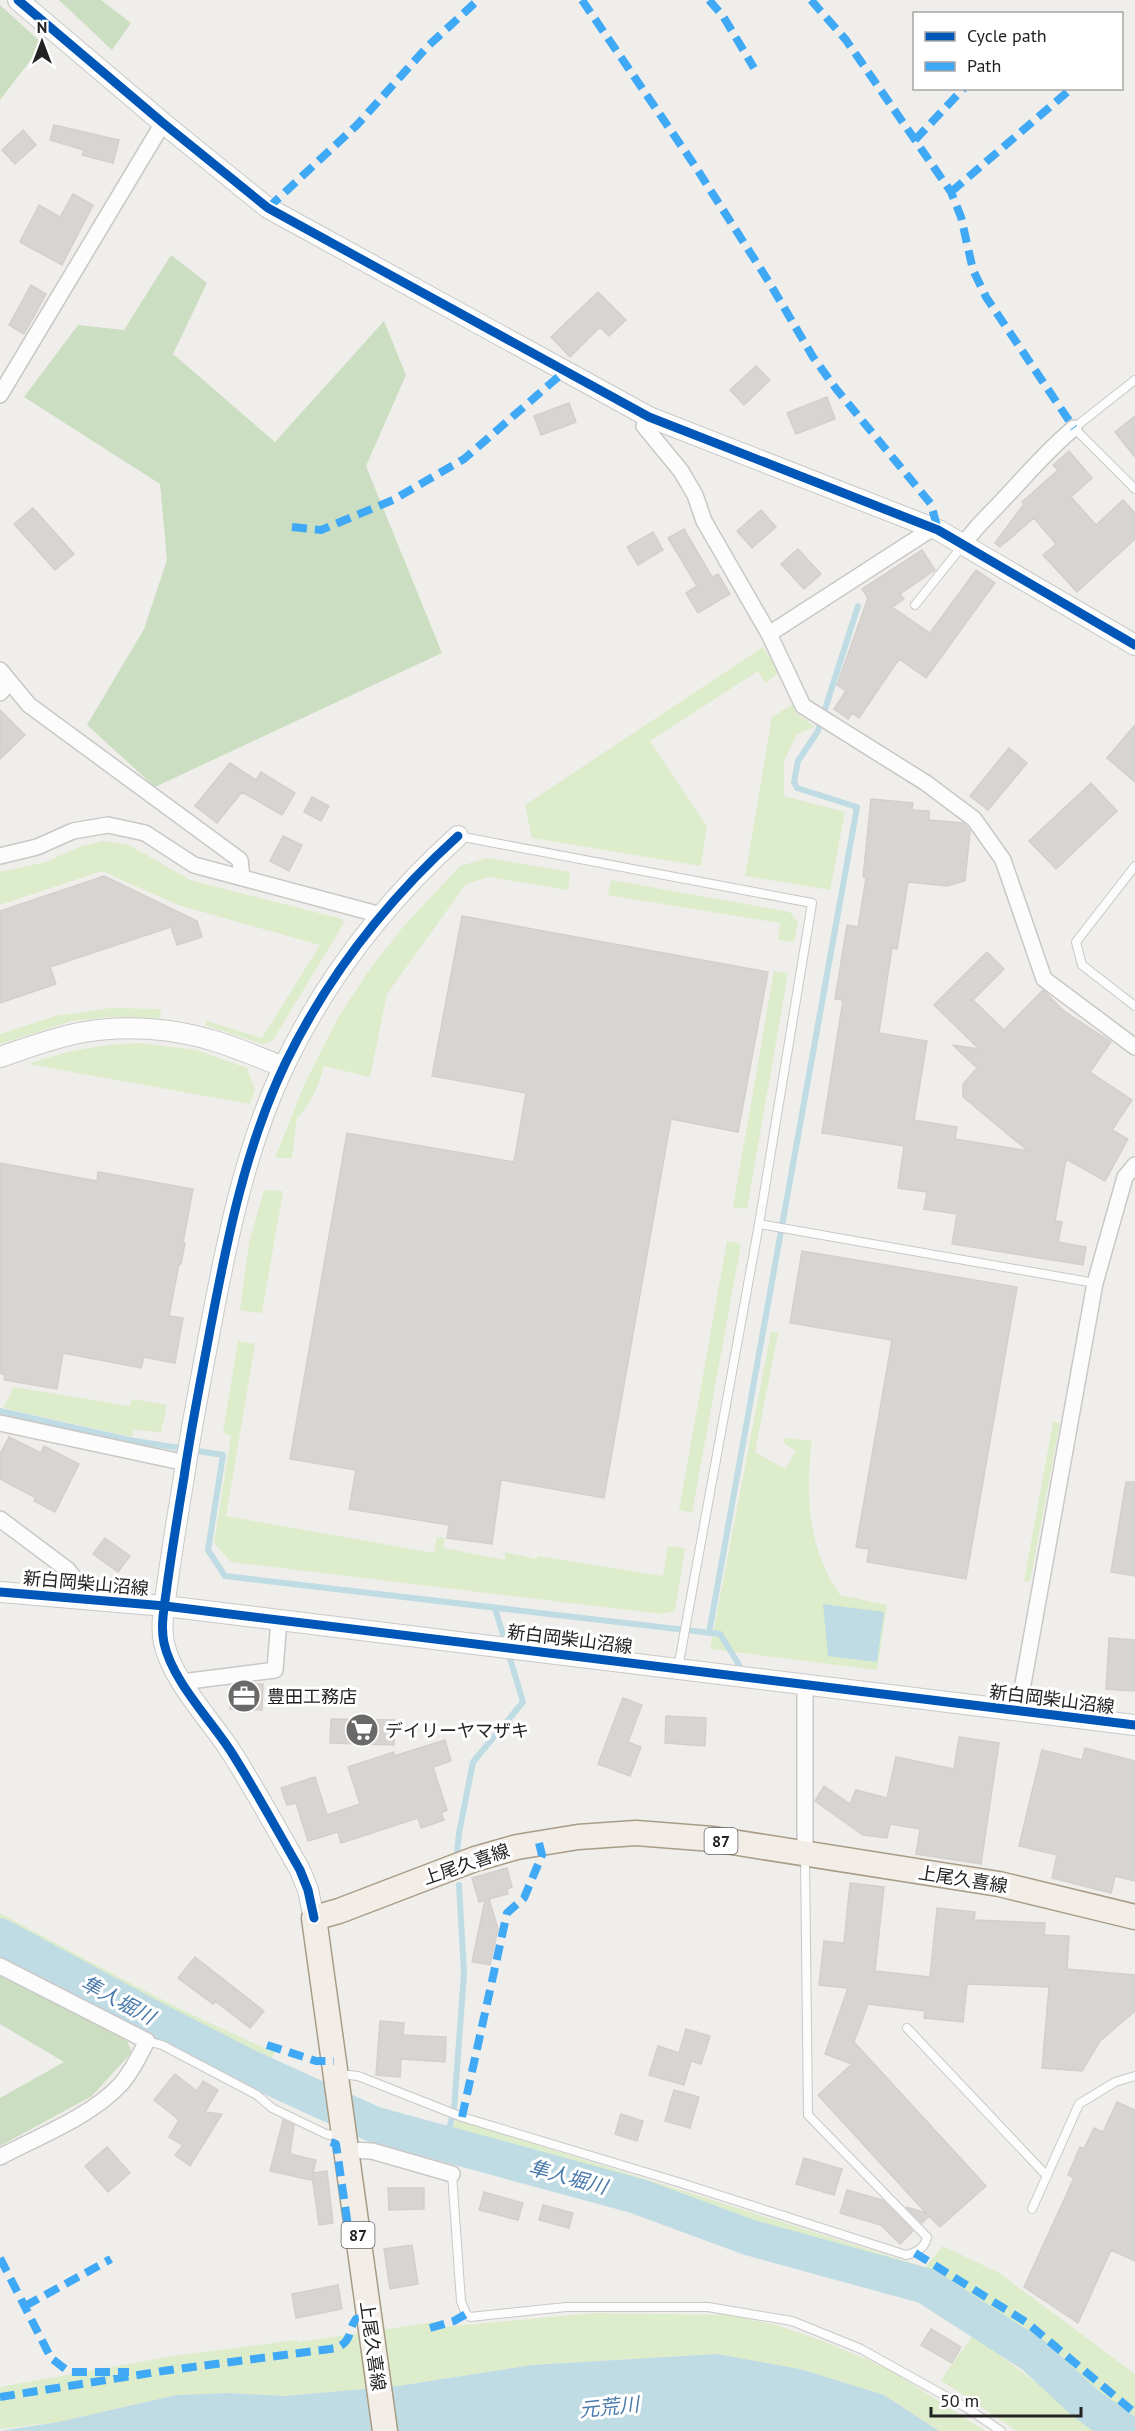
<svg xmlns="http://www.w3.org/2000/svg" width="1135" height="2431" font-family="'PT Sans','Noto Sans JP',sans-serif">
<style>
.grass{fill:#ddeccb}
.forest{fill:#cbdec1}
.water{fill:#bfdbe3}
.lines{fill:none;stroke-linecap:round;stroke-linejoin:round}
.stream{stroke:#bfdbe3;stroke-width:6}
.river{stroke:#bfdbe3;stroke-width:36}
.building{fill:#d7d4d2;stroke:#d3d0cc;stroke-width:1.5}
.service-casing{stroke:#c9c8c7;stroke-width:10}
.minor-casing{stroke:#c9c8c7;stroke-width:18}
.tertiary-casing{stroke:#c9c8c7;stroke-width:22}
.primary-casing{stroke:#a79c86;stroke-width:27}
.service{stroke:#fdfcfc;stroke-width:8}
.minor{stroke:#fdfcfc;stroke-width:15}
.tertiary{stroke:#fdfcfc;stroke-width:20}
.primary{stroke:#f3ede7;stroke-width:24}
.quiet{stroke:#3fa9f5;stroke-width:8;stroke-dasharray:15 8;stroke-linecap:butt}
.cycleway-casing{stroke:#fff;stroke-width:13}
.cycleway{stroke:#0057b8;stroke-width:9}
.labels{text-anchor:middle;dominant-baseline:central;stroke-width:6;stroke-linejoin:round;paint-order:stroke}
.shield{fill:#fff;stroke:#646464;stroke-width:1.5}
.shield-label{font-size:16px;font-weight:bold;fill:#222}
.street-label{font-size:18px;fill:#222;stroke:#fff}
.poi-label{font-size:18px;fill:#222;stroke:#fff;text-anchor:start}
.water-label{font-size:20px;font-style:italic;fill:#4a7aab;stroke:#fff}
</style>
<rect width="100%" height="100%" fill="#f0eeeb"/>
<!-- grass -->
<path class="grass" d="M763,647L779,673L765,683L758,671L650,741L707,826L701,866L532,838L525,805Z
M793,704L796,713L815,727L797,734L784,761V796L845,812L830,890L745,876L772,717Z
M103,841L129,845L190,880L342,919L344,923L273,1040L262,1044L205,1025L207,1021L262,1038L320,945L178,905L102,871L0,905V872L46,862L82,846Z
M488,858L570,872L568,890L489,877L466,884L387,994L370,1077L324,1066C319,1085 312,1103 297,1118L292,1158H275L304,1085L339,1016L370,969L403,927L460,866Z
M611,880L790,912L798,923L794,942L778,940L780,923L608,895Z
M774,971L788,973L747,1209L733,1207Z
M111,1008L161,1009L160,1018L109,1017L72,1021L0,1044V1034L55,1016Z
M139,1043L196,1050L247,1068L255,1090L250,1104L28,1064C65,1051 99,1044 139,1043Z
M264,1190L283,1191L262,1313L240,1310L249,1243Z
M727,1241L741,1244L692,1513L679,1510Z
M771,1331L778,1333L755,1452L785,1469L796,1451L784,1443V1438L812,1441C805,1495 808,1549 840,1595L887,1605L877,1670L710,1649Z
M238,1341L255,1344L226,1516L434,1553L437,1537L445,1538L443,1548L505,1560V1552L536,1559L538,1556L663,1576L668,1546L685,1548L675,1611L662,1614L231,1562L214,1543L231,1436L223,1432Z
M14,1387L130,1406L132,1399L167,1405L161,1432L134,1430L132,1437L3,1408Z
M1053,1422L1060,1423L1030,1582L1024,1581Z
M0,1913C90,1961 180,2013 275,2052L271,2061L0,1928Z
M0,1944L263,2077L261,2087L0,1953Z
M455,2119L925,2267L943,2246L999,2273L1135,2374V2427L1092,2395L1037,2343L991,2309L922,2273L805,2238L730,2219L617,2179L459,2132L453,2128Z
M595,2313L728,2315L776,2325L823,2341L887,2368L985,2431H939L884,2395L800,2369L717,2354L532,2365L398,2386L284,2396L229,2393L177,2395L58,2422L0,2429V2387L173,2356L297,2340L299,2342L441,2321L443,2327Z
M973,2335L1100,2431H1017L941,2380Z"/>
<!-- forest -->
<path class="forest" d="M59,0H101L131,23L112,50Z
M0,5L43,44L0,100Z
M171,255L207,283L173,354L275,442L384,321L406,375L366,466L442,653L155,787L87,725L144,629L167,560L160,484L24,397L78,325L124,330Z
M0,1970L127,2041L132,2052L92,2096L0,2146V2098L64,2062L0,2024Z"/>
<!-- water -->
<path class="water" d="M823,1604L884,1612L877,1662L828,1656Z
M717,2354L800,2369L884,2395L939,2431H0L58,2422L177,2395L229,2393L284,2396L398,2386L532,2365Z"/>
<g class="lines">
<!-- stream -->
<path class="stream" d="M0,1411L129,1440L223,1455L208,1550L225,1576L720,1634L741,1668
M709,1633L857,807L797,788L794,782L798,761L818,731L858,606
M457,1853L459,1833L473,1762L523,1702L495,1608
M454,2110L464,1973L459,1885
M445,2144L452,2118"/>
<!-- river -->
<path class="river" d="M0,1936L154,2019L250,2068L373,2124L637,2196L751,2238L926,2286L1033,2355L1085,2403L1124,2431"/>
</g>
<!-- building -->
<path class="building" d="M54,125L119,140L113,163L82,155L84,150L50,140Z
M23,130L36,145L15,164L2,150Z
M73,194L93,205L62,265L20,242L39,205L60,217Z
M31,285L46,294L24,334L9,325Z
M598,292L626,320L609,336L600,327L570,357L551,337Z
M756,366L770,380L744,405L730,390Z
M827,397L835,419L796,434L787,413Z
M569,403L576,422L541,435L534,416Z
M1135,416V457L1115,432Z
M1069,451L1092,478L1071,497L1096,525L1123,500L1135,513V539L1077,592L1043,555L1056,544L1034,518L1000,547L995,543L1024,504L1022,502L1058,470L1053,465Z
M33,508L74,554L55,570L14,524Z
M761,510L776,527L752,548L737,531Z
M684,529L712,577L718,574L730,594L698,613L686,593L697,586L668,538Z
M653,532L663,550L638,565L627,547Z
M798,549L821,574L804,589L781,564Z
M922,550L935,570L900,594L904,599L892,607L930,633L976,570L995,583L926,678L899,659L859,718L852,713L848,719L834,709L846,691L837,685L868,598L862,589Z
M0,710L25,735L0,759Z
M1135,725V782L1107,758Z
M1009,748L1027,763L988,810L970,796Z
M230,763L256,780L261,772L295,793L282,815L242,792L217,823L195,806Z
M1091,783L1117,811L1056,869L1029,841Z
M312,797L329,806L321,821L304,812Z
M871,799L913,803L912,810L929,811V820L963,823L970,831L965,881L947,886L908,882L897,949L892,948L879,1033L927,1041L914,1120L957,1127L955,1139L1028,1151L963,1097V1084L977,1068L953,1045L979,1049L934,1005L987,952L1004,969L973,1000L1004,1030L1043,990L1065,1012L1111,1042L1090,1072L1132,1100L1112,1130L1128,1139L1105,1181L1066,1159L1055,1221L1062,1222L1058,1242L1086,1247L1083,1265L952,1244L957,1214L924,1209L927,1192L898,1188L904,1146L822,1133L843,1000L835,999L847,925L858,927L866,878L863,877Z
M283,836L302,845L289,871L270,861Z
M104,876L197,921L202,937L177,945L171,927L50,967L56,984L0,1003V911Z
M462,916L768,972L738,1132L671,1119L604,1498L501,1480L492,1544L447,1538L449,1525L349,1509L356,1470L290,1459L347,1133L514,1162L526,1093L432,1076Z
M0,1163L97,1181L98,1172L193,1189L183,1242L185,1243L181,1264H179L169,1316L183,1318L175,1363L144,1357L141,1368L63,1353L57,1389L4,1380L5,1375L0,1373Z
M802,1251L1017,1287L966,1579L867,1562L869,1549L856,1547L892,1340L790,1323Z
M9,1437L41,1453L44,1446L79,1464L55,1512L34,1501L36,1498L0,1479V1454Z
M1126,1482H1135V1576L1111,1572Z
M105,1538L130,1556L118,1572L93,1554Z
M1109,1638L1135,1640V1691L1106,1689Z
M244,1684H263L262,1710L230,1709L231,1686Z
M623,1698L642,1705L628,1742L641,1747L630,1776L598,1764Z
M666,1716L706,1718L705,1746L665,1743Z
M331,1719L395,1720L394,1745L330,1743Z
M959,1737L999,1743L981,1864L916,1854L920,1829L890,1824L887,1838L863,1835L815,1801L824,1786L850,1804L856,1790L887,1798L896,1757L954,1769Z
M445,1740L451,1761L433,1767L447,1810L441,1813L444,1820L421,1828L418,1818L341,1843L338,1832L308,1841L296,1803L287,1805L281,1788L315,1777L327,1815L360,1804L348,1767L394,1752V1756Z
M1085,1748L1135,1761V1881L1115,1876L1111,1893L1052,1878L1057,1855L1019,1846L1042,1750L1082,1760Z
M507,1868L512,1887L507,1889L508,1894L489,1899L498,1929L490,1965L472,1962L485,1900L479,1902L472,1878Z
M850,1883L884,1887L875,1971L930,1977L937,1908L975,1912L974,1920L1045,1923L1044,1935L1069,1936L1067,1969L1135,1975V2011L1100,2041L1082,2071L1042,2068L1049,1987L967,1984L963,2022L924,2018L925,2011L868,2004L854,2042L986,2186L940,2227L929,2216L922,2223L906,2207L926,2213L818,2095L852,2064L825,2054L848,1988L819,1985L824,1941L844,1943Z
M195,1957L264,2011L250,2028L215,2001L213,2004L178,1978Z
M380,2021L404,2023L403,2035L446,2037L445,2062L401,2059L400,2077L376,2075Z
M686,2029L710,2036L701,2064L691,2061L684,2085L649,2075L658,2046L679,2053Z
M175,2074L197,2091L203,2081L218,2090L205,2112L222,2114L190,2166L175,2155L183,2145L169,2137L179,2120L154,2100Z
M674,2090L699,2097L690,2128L665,2121Z
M1117,2102L1135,2110V2261L1111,2250L1078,2323L1024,2287L1074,2178L1068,2175L1080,2147L1084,2149L1094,2128L1103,2132Z
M621,2114L643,2121L637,2141L615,2134Z
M283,2120L294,2125L290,2154L316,2160L313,2173L327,2171L333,2223L319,2225L312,2175L311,2180L270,2171Z
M107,2147L130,2173L108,2192L85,2166Z
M804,2158L842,2169L834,2195L796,2184Z
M388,2188H424V2209L389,2210Z
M847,2190L882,2200L913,2231L900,2244L881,2225L840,2213Z
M484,2192L523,2203L518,2220L479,2210Z
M543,2205L573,2213L569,2228L539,2220Z
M412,2245L418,2284L390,2289L384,2249Z
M338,2285L342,2309L296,2318L292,2294Z
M931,2329L961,2347L952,2363L921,2345Z"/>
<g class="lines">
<!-- service casing -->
<g class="service-casing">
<path id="service" d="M1135,380L1074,428L1135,489
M915,605L963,545
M458,836L812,903L759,1224L678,1668
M1135,866L1076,942L1082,965L1135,1006
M759,1224L1095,1283
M907,2028L1047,2176
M147,2041L162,2045L257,2095L272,2108L326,2134L341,2137
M338,2074L358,2076L462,2117L681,2183L906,2255C916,2253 925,2248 927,2237L808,2115L805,1858
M452,2174L461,2301L466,2314L470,2317L566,2307H708L792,2321L861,2349L967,2408L1001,2431
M1032,2209L1079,2104L1115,2082L1135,2076"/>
</g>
<!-- minor casing -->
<g class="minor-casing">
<path id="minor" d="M0,395L163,123
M649,417L644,426L681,471L695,495L704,521L769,634L803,706L926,783L974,819L1003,860L1044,979L1135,1047
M964,544C975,527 988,516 1001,502C1026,476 1046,451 1074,428
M769,634L933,528
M0,670L29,705L240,860L242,878
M0,693L10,682
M0,856L37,847L73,831L108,825L145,833L194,865L381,915
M0,1423L186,1463
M0,1519L68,1570L75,1579
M182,1682L275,1670L279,1620
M805,1685V1853
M1018,1712L1095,1283L1125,1177L1135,1165
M0,1966L147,2041C139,2056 132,2072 120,2085C90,2117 39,2136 0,2157
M347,2150L372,2151L452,2174"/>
</g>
<!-- tertiary casing -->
<g class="tertiary-casing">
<path id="tertiary" d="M18,0L163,123L268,208L649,417L938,530L1135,645
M0,1057C27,1048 55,1037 84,1032C124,1025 172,1028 211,1040C236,1047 260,1058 284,1067
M0,1592L165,1606L1135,1725
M314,1918L308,1890L300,1870C277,1830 255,1789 230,1750C209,1718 172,1680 164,1643C160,1625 165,1603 167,1586C172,1550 178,1513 184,1477C191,1428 201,1379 210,1330C227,1240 245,1148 285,1064C327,977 386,901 458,836"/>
</g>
<!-- primary casing -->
<g class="primary-casing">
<path id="primary" d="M385,2431L314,1918L339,1911L475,1859L517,1847L578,1837L636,1833L713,1839L999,1884L1135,1917"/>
</g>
<!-- service -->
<use href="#service" class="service"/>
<!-- minor -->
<use href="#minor" class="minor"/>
<!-- tertiary -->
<use href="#tertiary" class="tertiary"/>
<!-- primary -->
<use href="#primary" class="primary"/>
<!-- quiet -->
<path class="quiet" d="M582,0L695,166L769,282L813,357L837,390L931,504L938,530
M709,0L723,16L754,68
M811,0L846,40L951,192L961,217L973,270L986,297L1074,428
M915,140L964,88
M951,192L1072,88
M268,208L357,125L427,47L478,0
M292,527L321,530L393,500L464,459L565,371
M267,2045L316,2061H334
M462,2117L507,1913L524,1898L542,1855L539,1843
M331,2142L336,2144L349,2233L344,2241
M915,2253L1026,2322L1135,2413
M0,2258L51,2358L69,2372H129
M25,2306L111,2259
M430,2328L454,2321L466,2314
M0,2397L163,2371L337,2348C354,2339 346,2333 356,2319L369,2317"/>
<!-- cycleway casing -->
<g class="cycleway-casing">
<path id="cycleway" d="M18,0L163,123L268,208L649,417L938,530L1135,645
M0,1592L165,1606L1135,1725
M314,1918L308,1890L300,1870C277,1830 255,1789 230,1750C209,1718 172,1680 164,1643C160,1625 165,1603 167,1586C172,1550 178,1513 184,1477C191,1428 201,1379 210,1330C227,1240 245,1148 285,1064C327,977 386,901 458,836"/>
</g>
<!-- cycleway -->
<use href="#cycleway" class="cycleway"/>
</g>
<!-- icons -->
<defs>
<g id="office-disc" transform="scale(1.725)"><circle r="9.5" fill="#6a6968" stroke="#fff"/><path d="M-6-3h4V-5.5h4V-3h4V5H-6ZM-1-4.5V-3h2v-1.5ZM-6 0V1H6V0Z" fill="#fff"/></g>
<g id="supermarket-disc" transform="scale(1.725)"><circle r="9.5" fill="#6a6968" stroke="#fff"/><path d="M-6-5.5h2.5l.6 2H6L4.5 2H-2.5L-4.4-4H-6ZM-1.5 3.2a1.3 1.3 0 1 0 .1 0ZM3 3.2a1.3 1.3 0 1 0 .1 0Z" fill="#fff"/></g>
</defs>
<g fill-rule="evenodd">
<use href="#office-disc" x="244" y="1696"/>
<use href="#supermarket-disc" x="362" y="1730"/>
</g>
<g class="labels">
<!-- shield labels -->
<g class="shield">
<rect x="704.5" y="1828" width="33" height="26" rx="4.5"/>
<rect x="341.5" y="2222" width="33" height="26" rx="4.5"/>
</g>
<g class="shield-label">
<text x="721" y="1841">87</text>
<text x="358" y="2235">87</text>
</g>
<!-- street labels -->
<g class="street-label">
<text transform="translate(86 1583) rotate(5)">新白岡柴山沼線</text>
<text transform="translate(570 1639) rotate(7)">新白岡柴山沼線</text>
<text transform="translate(1052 1699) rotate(7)">新白岡柴山沼線</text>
<text transform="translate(466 1864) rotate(-19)">上尾久喜線</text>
<text transform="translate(963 1879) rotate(9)">上尾久喜線</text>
<text transform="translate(373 2346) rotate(82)">上尾久喜線</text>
</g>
<!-- poi labels -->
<g class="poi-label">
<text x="267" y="1696">豊田工務店</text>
<text x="385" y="1730">デイリーヤマザキ</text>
</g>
<!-- water labels -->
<g class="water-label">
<text transform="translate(118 2000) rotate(28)">隼人堀川</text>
<text transform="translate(568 2177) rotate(15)">隼人堀川</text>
<text transform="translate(609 2407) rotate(-6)">元荒川</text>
</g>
</g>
<!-- legend -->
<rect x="913" y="12" width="210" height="78" fill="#ffffff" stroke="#a7a7a7" stroke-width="1.5"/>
<rect x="925" y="32" width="30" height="9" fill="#0057b8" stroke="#a7a7a7" stroke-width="1.5"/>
<text x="967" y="42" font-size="18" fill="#222222">Cycle path</text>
<rect x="925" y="62" width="30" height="9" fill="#3fa9f5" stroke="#a7a7a7" stroke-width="1.5"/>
<text x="967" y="72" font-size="18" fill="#222222">Path</text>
<!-- north arrow -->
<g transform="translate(42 42)" stroke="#ffffff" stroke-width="4.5" paint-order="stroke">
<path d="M0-4.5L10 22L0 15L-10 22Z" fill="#222222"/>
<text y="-9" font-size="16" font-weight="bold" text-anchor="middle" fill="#222222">N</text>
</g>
<!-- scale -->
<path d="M931 2407v9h150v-9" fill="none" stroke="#222222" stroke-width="3"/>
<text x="940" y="2407" font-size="18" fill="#222222" stroke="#ffffff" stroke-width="4.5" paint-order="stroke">50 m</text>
</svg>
